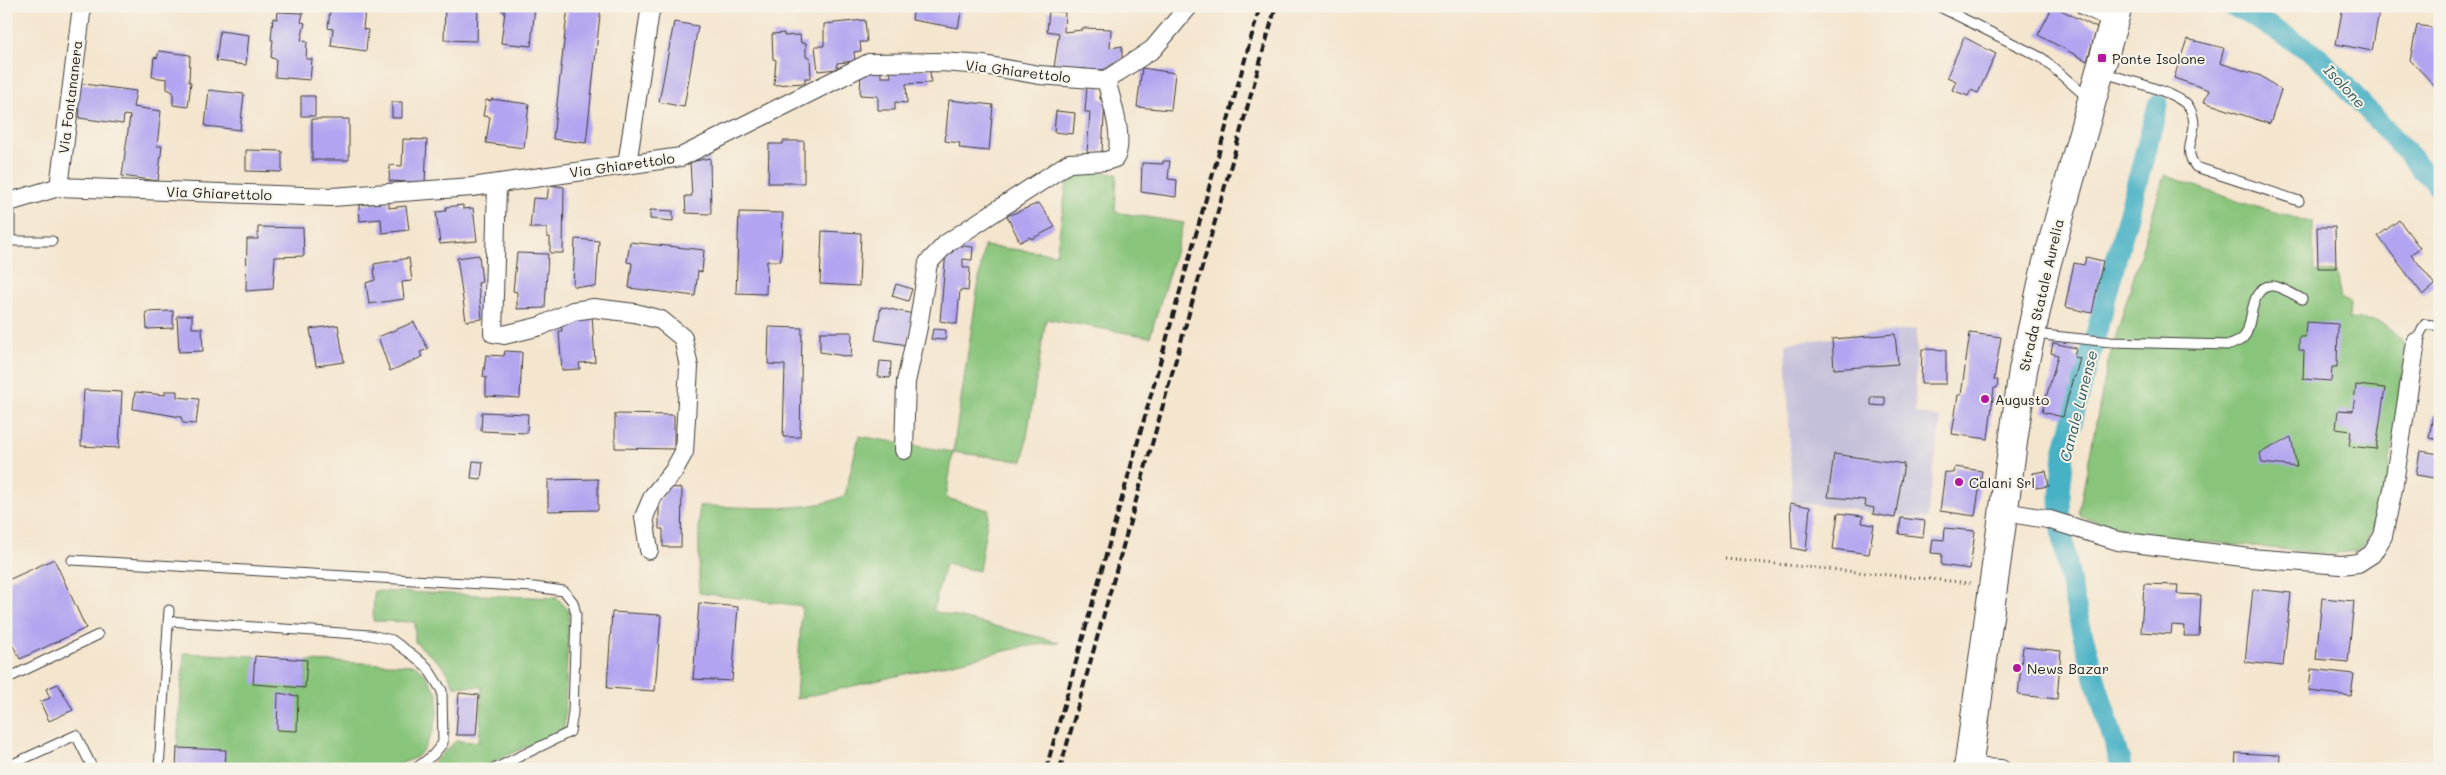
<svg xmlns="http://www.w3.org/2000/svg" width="2446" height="775" font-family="Mali,sans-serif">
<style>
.industrial{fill:#c5c0da}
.green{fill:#88c47a;stroke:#52704b}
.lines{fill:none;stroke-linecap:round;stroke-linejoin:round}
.canal{stroke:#46b1c5;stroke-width:21}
.building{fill:#b2a4f0}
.service-casing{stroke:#3c3a37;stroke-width:11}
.minor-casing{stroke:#3c3a37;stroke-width:20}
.primary-casing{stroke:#3c3a37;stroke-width:30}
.path{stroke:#3c3a37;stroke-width:3;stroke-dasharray:1 4;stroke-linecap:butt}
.service{stroke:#fff;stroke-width:9}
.minor{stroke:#fff;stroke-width:18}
.primary{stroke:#fff;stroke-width:28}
.rail{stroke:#1c1c1c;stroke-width:4;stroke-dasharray:8 4;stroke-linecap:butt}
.poi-dot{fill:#b5179e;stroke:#f7f3e8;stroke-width:2}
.labels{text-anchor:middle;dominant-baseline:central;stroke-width:4;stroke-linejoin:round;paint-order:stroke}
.poi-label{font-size:14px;fill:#1c1c1c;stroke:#f7f3e8;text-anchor:start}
.street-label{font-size:14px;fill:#1c1c1c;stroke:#f7f3e8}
.water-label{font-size:15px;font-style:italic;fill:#2d5860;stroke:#f7f3e8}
</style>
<rect width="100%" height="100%" fill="#f7f3e8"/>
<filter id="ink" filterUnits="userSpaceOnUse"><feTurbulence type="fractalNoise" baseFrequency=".02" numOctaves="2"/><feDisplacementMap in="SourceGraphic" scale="10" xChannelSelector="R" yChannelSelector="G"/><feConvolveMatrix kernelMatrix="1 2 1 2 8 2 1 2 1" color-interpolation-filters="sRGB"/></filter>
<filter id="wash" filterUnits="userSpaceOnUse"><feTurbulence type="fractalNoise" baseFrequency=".0096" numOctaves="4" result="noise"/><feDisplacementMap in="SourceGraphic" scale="20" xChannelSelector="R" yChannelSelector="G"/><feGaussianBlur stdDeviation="1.12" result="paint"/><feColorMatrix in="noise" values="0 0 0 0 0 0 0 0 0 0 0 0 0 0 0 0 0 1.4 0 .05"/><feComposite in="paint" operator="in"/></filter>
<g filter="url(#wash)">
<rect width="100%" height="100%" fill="#f4e5ce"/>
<!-- industrial -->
<path class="industrial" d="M1917,329L1915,413L1941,418L1927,519L1792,502L1786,343Z"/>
<!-- green -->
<path class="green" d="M1069,170L1117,174L1115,212L1184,223L1150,337L1046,319L1023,461L953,452L946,498L989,510L979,571L945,564L933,611L1059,642L1023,647L796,699L802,606L699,593V506C738,506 813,514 845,495L859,436L953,452L984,246L1056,254Z
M2164,175L2240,202L2313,223L2314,271L2336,272L2341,299L2350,303L2349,319C2382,321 2384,319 2406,345L2394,439L2378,522L2364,545L2354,551L2333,554L2152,537L2081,517L2079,511L2107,366Z
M374,591L557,598L569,611L564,729L478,769H426L456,741L479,742L482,687L454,686L445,668L415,642V622L373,621Z
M184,653L255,656L305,688L307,661L415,665L425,674L438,694L437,715L433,731L424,749L417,757L389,769H225V752L177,748Z"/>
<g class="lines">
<!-- canal -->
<path class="canal" d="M2232,6L2246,12L2318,56L2440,189
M2122,769C2098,686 2063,587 2060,501C2060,485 2063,468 2064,452L2158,105"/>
</g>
<g id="blocks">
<!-- building -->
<path class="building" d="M325,6H359L358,10L365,11L363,29L368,30L366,51L331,46L333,29L328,28L330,11L324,10Z
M445,6H478L477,41L444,40Z
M502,6H535L531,46L501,43L505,11H502Z
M568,6H601L586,143L553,139Z
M914,6H970V10L962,8L958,28L912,20Z
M2053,6L2097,28L2087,61L2038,35Z
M2343,6H2380L2372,51L2336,44Z
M1049,11L1065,12L1064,32L1082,30V28L1111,29L1110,48L1122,46V61L1110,66V69L1088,71L1087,69L1054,68L1059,33L1047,31Z
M278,12L303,13L301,22L305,23L301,40L307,42L306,59H312L310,80L275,77L276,59L271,58L273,40H271L273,18L277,19Z
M865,20L867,42H860L861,51L854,52L855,61L837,63V69L818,71L815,46H824V24Z
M674,22L698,26L684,107L659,102Z
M2417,25L2440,29V91L2410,60Z
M220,31L249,35L246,65L216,61Z
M784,33V36L800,35L801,43H806V57H810L811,78H805V83L774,85L776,60L773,59L772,34Z
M1964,37L1996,54L1978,93L1971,90L1968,96L1952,90L1956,81L1947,77Z
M2187,39L2224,48L2220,63L2261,76L2281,90L2270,124L2204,102L2209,90L2174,78Z
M159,51L190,55L189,82H191L188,107L173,105V92L167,89V79L152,77L154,57L157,58Z
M1142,68L1175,73L1171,110L1137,107Z
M930,69L931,83L906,84L907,103L895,102V110H878V96L860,95L861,74L881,71V77H891L890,70Z
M77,83L136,91L133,107L161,111L157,146H162L158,181L122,176L130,116L124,115L123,124L79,118L80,110H74Z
M1087,86L1101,87L1100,99L1105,100L1102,152L1087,153L1090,112H1085Z
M209,90L244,94L240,130L205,126Z
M301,96H315V116H301Z
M491,99L529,104L524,148L486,143L490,117L483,116L486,100L491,101Z
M949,100L993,105L989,151L959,148L960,143L945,141Z
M392,102H402V118H392Z
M1056,111L1075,113L1073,134L1054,132Z
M312,119H349V160H312Z
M403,139L427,140L425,183L389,181L390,165L402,166Z
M783,141H804V183H768L769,144H783Z
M246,150L282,151V172L246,171Z
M710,158L711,214L686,213L685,196H692L690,162Z
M1163,161H1170L1168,179L1177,180L1176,197L1141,192L1142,163L1163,164Z
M549,185L564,187L563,253H550V237H547V228H530L533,198L547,199Z
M389,202V208L406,206L409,230L382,233L381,219L360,221L359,205Z
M1039,203L1055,227L1031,239L1030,237L1020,242L1007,216Z
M463,205V209L473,208L477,241L440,244L436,212L446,211V207Z
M650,210L673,211V221L650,219Z
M739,212L783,213L781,261H767L766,294L736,293Z
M2399,220L2420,248L2411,254L2435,285L2423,295L2378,236Z
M258,227L303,228L304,256L275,257L273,289L246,291L247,239H258Z
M2317,227H2335L2336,268H2318Z
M822,231L861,233L859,286L820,284Z
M575,239L599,241L596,287L573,286Z
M630,242L704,250L702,272L698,271L695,296L629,288L632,263L627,262Z
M954,245L973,247L972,260L963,259V268H970L968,291L960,290L957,324L940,321L946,251L953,252Z
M517,253L548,254L545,308L517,309V292L513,291Z
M479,255L482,282L478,283L482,319L466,321L457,258Z
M2086,257L2103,261L2092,313L2065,307L2074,263L2084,265Z
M409,258L412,281L402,282L404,299L369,304L366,283L375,280L374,264Z
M896,284L912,289L908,301L892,296Z
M881,307L913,314L907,345L875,340Z
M173,311V328L147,329L146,312Z
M592,314L595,362L579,363L580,369L562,370L559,331H562L561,321Z
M192,315V328H202L203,351L179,352L177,316Z
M414,322L428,349L420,352L422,357L390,371L378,337Z
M2306,322L2338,324L2337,367H2332L2331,381L2303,379L2304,351L2299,350V337H2305Z
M338,325L344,362L316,366L310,329Z
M769,327L802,328L800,437H783L785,365L768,364Z
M933,329L946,330L945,340L931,339Z
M820,332H852L851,357L820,352Z
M1970,333L2001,337L1994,380H1998L1997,388H1994L1988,439L1952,434L1958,395H1961Z
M1895,334L1898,364L1834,369L1832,339Z
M2053,343L2076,348L2074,357L2080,358L2075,377H2073L2063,417L2042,412L2058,355L2051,353Z
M1922,349L1946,350V384H1921Z
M505,351L522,352L520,398L486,396V377H483L486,355L504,356Z
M880,361L891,362L890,378L878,377Z
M2356,385L2385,388L2376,449L2349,446L2351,431L2336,429L2338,410L2353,411Z
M84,390L122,392L119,448L81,446Z
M165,391H177V397L199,399L196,424L183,423L181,417L133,409L135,392L165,395Z
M1871,397H1885V406L1871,405Z
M482,412L528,414L527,433L481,431Z
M615,414L674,415V449L615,448Z
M2433,415L2440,416V440L2429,438Z
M2291,437L2297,467L2262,463L2260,453Z
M2420,451L2440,454V479L2416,475Z
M1834,454L1904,464L1895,518L1873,514L1874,508L1865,506L1866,500L1828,497Z
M473,461L483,462L481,479L471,478Z
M1955,467L1982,471L1975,516L1940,511L1945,472L1954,473Z
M2046,471L2049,486L2036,488L2033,473Z
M598,479V510L548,511V480Z
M664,487L682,488L681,547H663V529H659V498H663Z
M1790,503L1810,507L1806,551L1792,548Z
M1838,513L1863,516L1862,523L1874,525L1869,554L1833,549Z
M1901,518L1925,521L1923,537L1899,534Z
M1945,528L1975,531L1970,569L1941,565L1942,554L1931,553L1933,539L1944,540Z
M54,559L86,628L20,659L12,644L6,647V581Z
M2144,584L2178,585L2177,594L2201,595L2199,636H2184L2185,626L2172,625L2171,634L2141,632Z
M2253,589L2291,593L2283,666L2245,662Z
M2322,598L2354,601L2348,662L2316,659Z
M699,603L738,607L732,681L693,679Z
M612,612L661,615L655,691L607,688Z
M2023,647L2061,651L2057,699L2018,695Z
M255,656L307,660L305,688L253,684Z
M2311,669L2354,674L2351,696L2309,691Z
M58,684L73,710L49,721L40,702L50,698L46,689Z
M278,693L298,696L297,731L277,730Z
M459,693L479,695L476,735H456Z
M177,748L226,750L225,769H176Z
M2236,753L2280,755L2279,769H2235Z"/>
</g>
</g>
<g filter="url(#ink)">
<use href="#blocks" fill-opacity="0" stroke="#3c3a37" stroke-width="1"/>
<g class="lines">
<!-- service casing -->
<g class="service-casing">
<path id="service" d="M1938,6L2042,58L2088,98
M2102,72C2123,80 2175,90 2189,107C2192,112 2194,120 2194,126C2192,142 2184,152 2196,167L2299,201
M10,202V241H52
M2034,334L2111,342L2230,345C2237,342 2242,341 2246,334C2253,321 2250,284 2273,286C2282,287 2294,295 2302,299
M2416,342L2425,324L2440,326
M72,560L534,587L564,591L573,602L576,614L573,712L570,732L494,769
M168,621L370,635L392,640L414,656L427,667L442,691L443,743L433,755L415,769
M6,679L98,635
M6,767L76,735L93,769
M159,769L169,610"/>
</g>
<!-- minor casing -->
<g class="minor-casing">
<path id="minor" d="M2085,6L2113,19
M627,165L650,11L653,6
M497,184L493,333L504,335L541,326L573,311L594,308L635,313L661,320L683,338L689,367L684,452L673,472L653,496L644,517L649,550
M59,187L82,6
M6,203L59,187L332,197L472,187L681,157L869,63L941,62L984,65L1039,75L1106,80L1153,49L1189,6
M904,450L906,382L918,327L928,263L947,243L1069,163L1106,161L1115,158C1125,140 1111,99 1106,80
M2004,512L2047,519L2118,541L2250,558L2341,565L2358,563L2372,554L2383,536L2393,489L2416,342
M1969,767L2001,769"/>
</g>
<!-- primary casing -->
<g class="primary-casing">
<path id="primary" d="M1968,769L2023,370L2046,266L2118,6"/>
</g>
<!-- path -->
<path class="path" d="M1725,559L1970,583"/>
<!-- service -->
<use href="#service" class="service"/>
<!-- minor -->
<use href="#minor" class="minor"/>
<!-- primary -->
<use href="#primary" class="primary"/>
<!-- rail -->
<path class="rail" d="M1046,769L1260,6
M1060,769L1276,6"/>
</g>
</g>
<!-- markers -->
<g class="poi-dot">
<rect x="2097" y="53" width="10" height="10" rx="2.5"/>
<circle cx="1985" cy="399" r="5"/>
<circle cx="1959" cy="482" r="5"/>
<circle cx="2017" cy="668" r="5"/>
</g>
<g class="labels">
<!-- poi labels -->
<g class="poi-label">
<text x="2112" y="58">Ponte Isolone</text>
<text x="1995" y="399">Augusto</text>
<text x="1969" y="482">Calani Srl</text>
<text x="2027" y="668">News Bazar</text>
</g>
<!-- street labels -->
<g class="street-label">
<text transform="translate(1018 71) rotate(7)">Via Ghiarettolo</text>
<text transform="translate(70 97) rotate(-83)">Via Fontananera</text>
<text transform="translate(622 165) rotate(-8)">Via Ghiarettolo</text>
<text transform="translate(219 193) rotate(2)">Via Ghiarettolo</text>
<text transform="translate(2041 295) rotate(-77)">Strada Statale Aurelia</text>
</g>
<!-- water labels -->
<g class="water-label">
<text transform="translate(2345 86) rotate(47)">Isolone</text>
<text transform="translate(2078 406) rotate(-76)">Canale Lunense</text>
</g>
</g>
<!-- margin -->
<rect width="2446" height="775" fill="none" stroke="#f7f3e8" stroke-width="25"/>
</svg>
